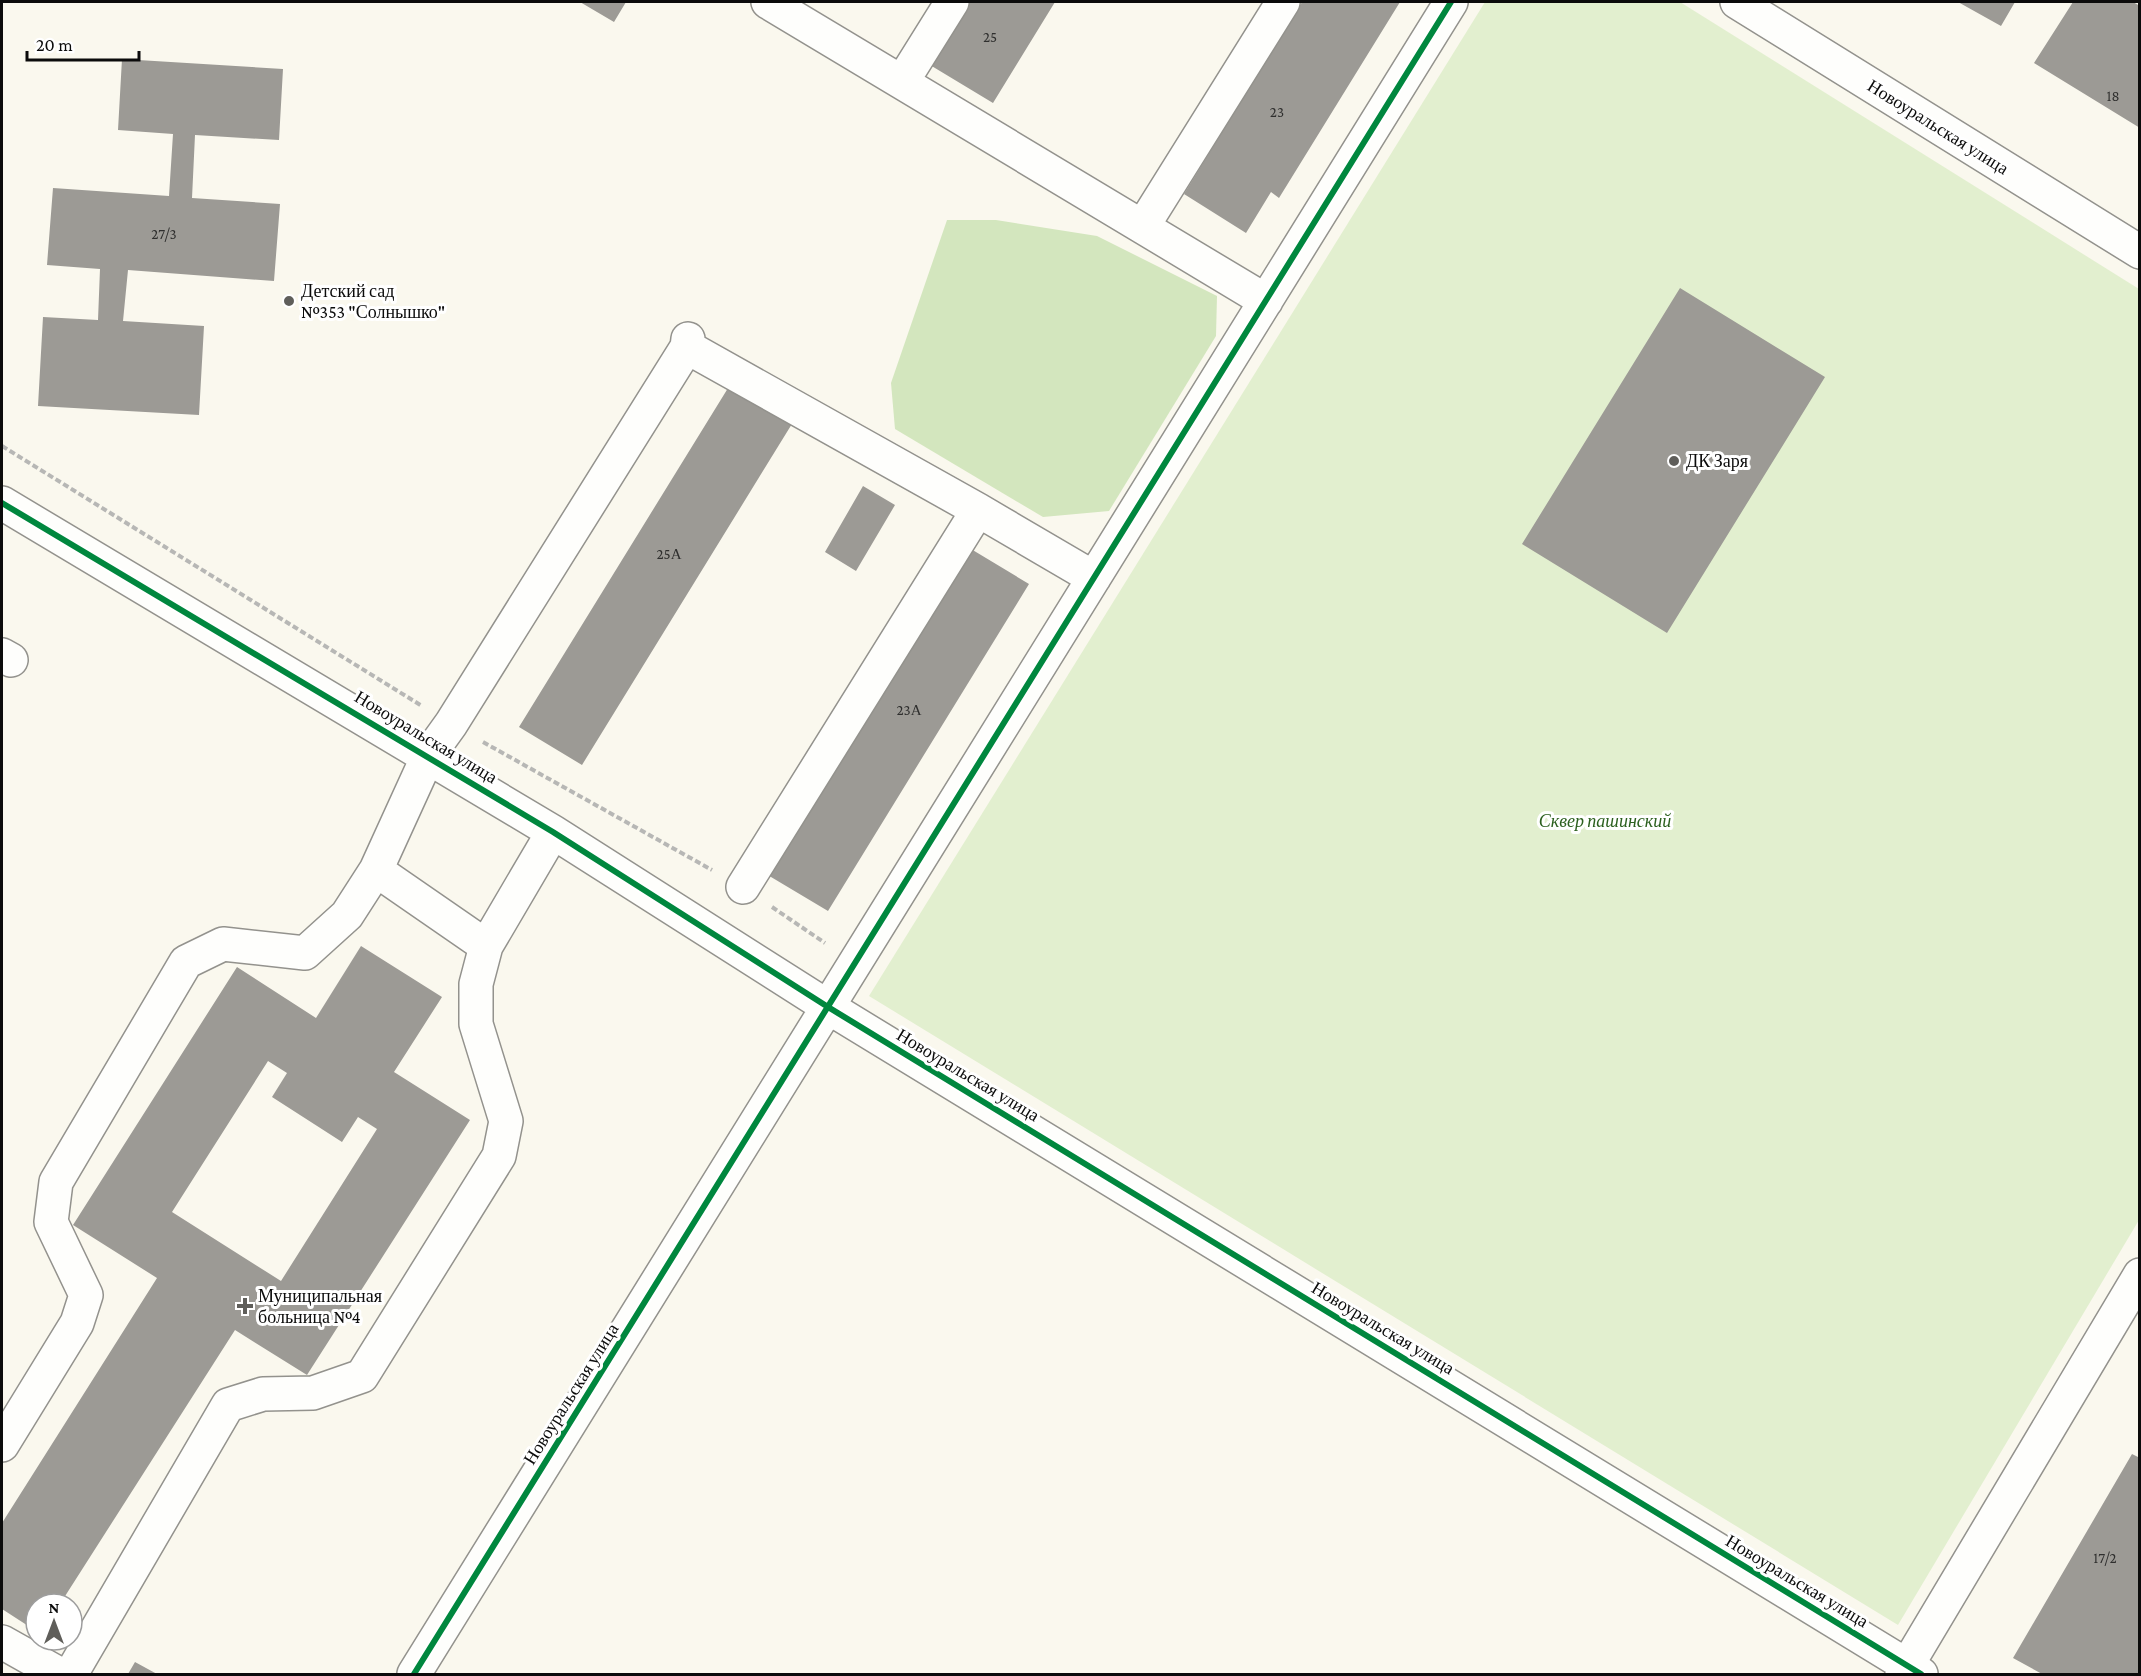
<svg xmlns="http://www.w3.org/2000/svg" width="2141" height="1676" font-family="'Crimson Pro',serif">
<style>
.green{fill:#e2efcf}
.forest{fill:#d3e6be}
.building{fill:#9c9a95;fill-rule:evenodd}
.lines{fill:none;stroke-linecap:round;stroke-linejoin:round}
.minor-casing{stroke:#93928d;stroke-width:36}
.path{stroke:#b7b7b5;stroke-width:4;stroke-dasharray:6 3;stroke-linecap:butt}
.minor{stroke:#fefefc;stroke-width:33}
.cycleway-casing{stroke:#fff;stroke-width:10}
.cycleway{stroke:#00873e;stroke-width:6}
.poi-dot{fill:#5f5e5a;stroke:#fff;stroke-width:2}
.labels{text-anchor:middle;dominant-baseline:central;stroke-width:6;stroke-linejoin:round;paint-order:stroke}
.number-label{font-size:15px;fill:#2f2f2e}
.street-label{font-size:18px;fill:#0b0b0b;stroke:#fff}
.poi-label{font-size:18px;fill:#0b0b0b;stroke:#fff;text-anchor:start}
.park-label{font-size:18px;font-style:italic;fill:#2c601f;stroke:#fff}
</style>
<rect width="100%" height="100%" fill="#faf8ee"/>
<!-- green -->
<path class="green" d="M1485,2H1680L2139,289V1220L1898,1625L869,996Z"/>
<!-- forest -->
<path class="forest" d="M947,220H996L1097,236L1217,296L1216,336L1109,511L1043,517L895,429L891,383Z"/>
<!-- building -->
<path class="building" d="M580,2H626L614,22Z
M969,2H1055L993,103L930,65Z
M1302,2H1400L1279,198L1271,192L1246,233L1184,194Z
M1958,2H2015L2001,26Z
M2073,2H2133L2140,6V128L2034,63Z
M122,59L283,69L279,140L195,135L192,198L280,204L274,281L128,270L123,321L204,326L199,415L38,406L43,317L98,320L100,269L47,265L53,188L169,196L173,134L118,130Z
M1680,288L1825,377L1667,633L1522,544Z
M733,380L795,419L582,765L519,727Z
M863,486L895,505L856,571L825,552Z
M966,546L1029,584L828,911L766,874Z
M361,946L442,997L394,1072L470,1120L307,1375L235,1330L60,1604H36V1631L2,1609V1523L157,1278L73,1225L237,967L316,1018ZM268,1061L287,1073L272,1097L342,1142L358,1117L377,1129L281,1281L172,1212Z
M2132,1454L2140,1458V1674H2042L2013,1658Z
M135,1662L157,1674H128Z"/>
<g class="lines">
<!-- minor casing -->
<g class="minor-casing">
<path id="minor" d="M768,2L1266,301
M1737,2L2140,252
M902,82L952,2
M1143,226L1283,2
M688,339L687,347L978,510L1094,578
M2,503L553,832L828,1007L1921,1674
M2,655L11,660
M376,870L486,946
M743,887L978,510
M2,1445L77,1323L86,1295L51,1222L56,1182L186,962L223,944L305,953L347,915L376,870L428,756L451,724L687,347
M2,1642L59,1674
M71,1674L228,1405L263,1394L313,1393L362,1376L499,1156L506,1121L476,1024V984L486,946L553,832
M414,1674L1451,2
M1902,1674L2140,1275"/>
</g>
<!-- path -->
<path class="path" d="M2,446L422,706
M483,742L712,870
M772,907L825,943"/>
<!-- minor -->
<use href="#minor" class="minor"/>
<!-- cycleway casing -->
<g class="cycleway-casing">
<path id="cycleway" d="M2,503L553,832L828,1007L1921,1674
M414,1674L1451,2"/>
</g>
<!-- cycleway -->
<use href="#cycleway" class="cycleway"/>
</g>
<!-- markers -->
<g class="poi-dot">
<circle cx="289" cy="301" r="6"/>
<circle cx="1674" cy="461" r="6"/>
<path d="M242 1297h6v6h6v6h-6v6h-6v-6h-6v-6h6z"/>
</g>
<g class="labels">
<!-- number labels -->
<g class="number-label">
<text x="990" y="37">25</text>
<text x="2113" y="96">18</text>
<text x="1277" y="112">23</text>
<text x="164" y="234">27/3</text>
<text x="669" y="554">25А</text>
<text x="909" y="710">23А</text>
<text x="2105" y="1558">17/2</text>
</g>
<!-- street labels -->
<g class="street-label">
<text transform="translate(1938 127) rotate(32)">Новоуральская улица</text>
<text transform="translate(426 737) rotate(31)">Новоуральская улица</text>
<text transform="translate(968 1075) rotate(31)">Новоуральская улица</text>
<text transform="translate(1383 1328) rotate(31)">Новоуральская улица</text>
<text transform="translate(571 1394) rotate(-58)">Новоуральская улица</text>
<text transform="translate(1797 1581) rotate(31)">Новоуральская улица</text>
</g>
<!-- poi labels -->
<g class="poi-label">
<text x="301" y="291">Детский сад<tspan x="301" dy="21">№353 "Солнышко"</tspan></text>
<text x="1686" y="461">ДК Заря</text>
<text x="258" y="1296">Муниципальная<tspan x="258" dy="21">больница №4</tspan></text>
</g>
<!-- park labels -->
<g class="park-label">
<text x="1605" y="821">Сквер пашинский</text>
</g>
</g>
<!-- border -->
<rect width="2141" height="1676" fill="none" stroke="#0b0b0b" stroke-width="6"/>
<!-- north arrow -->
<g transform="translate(54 1622)"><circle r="28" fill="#ffffff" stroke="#9d9d9d" stroke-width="1.5"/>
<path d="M0-4.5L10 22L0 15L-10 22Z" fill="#5f5e5a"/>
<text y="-9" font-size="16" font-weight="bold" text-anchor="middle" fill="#0b0b0b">N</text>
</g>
<!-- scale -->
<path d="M27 51v9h112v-9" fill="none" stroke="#0b0b0b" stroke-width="3"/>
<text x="36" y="51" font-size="18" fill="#0b0b0b" stroke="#ffffff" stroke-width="4.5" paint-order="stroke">20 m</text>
</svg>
